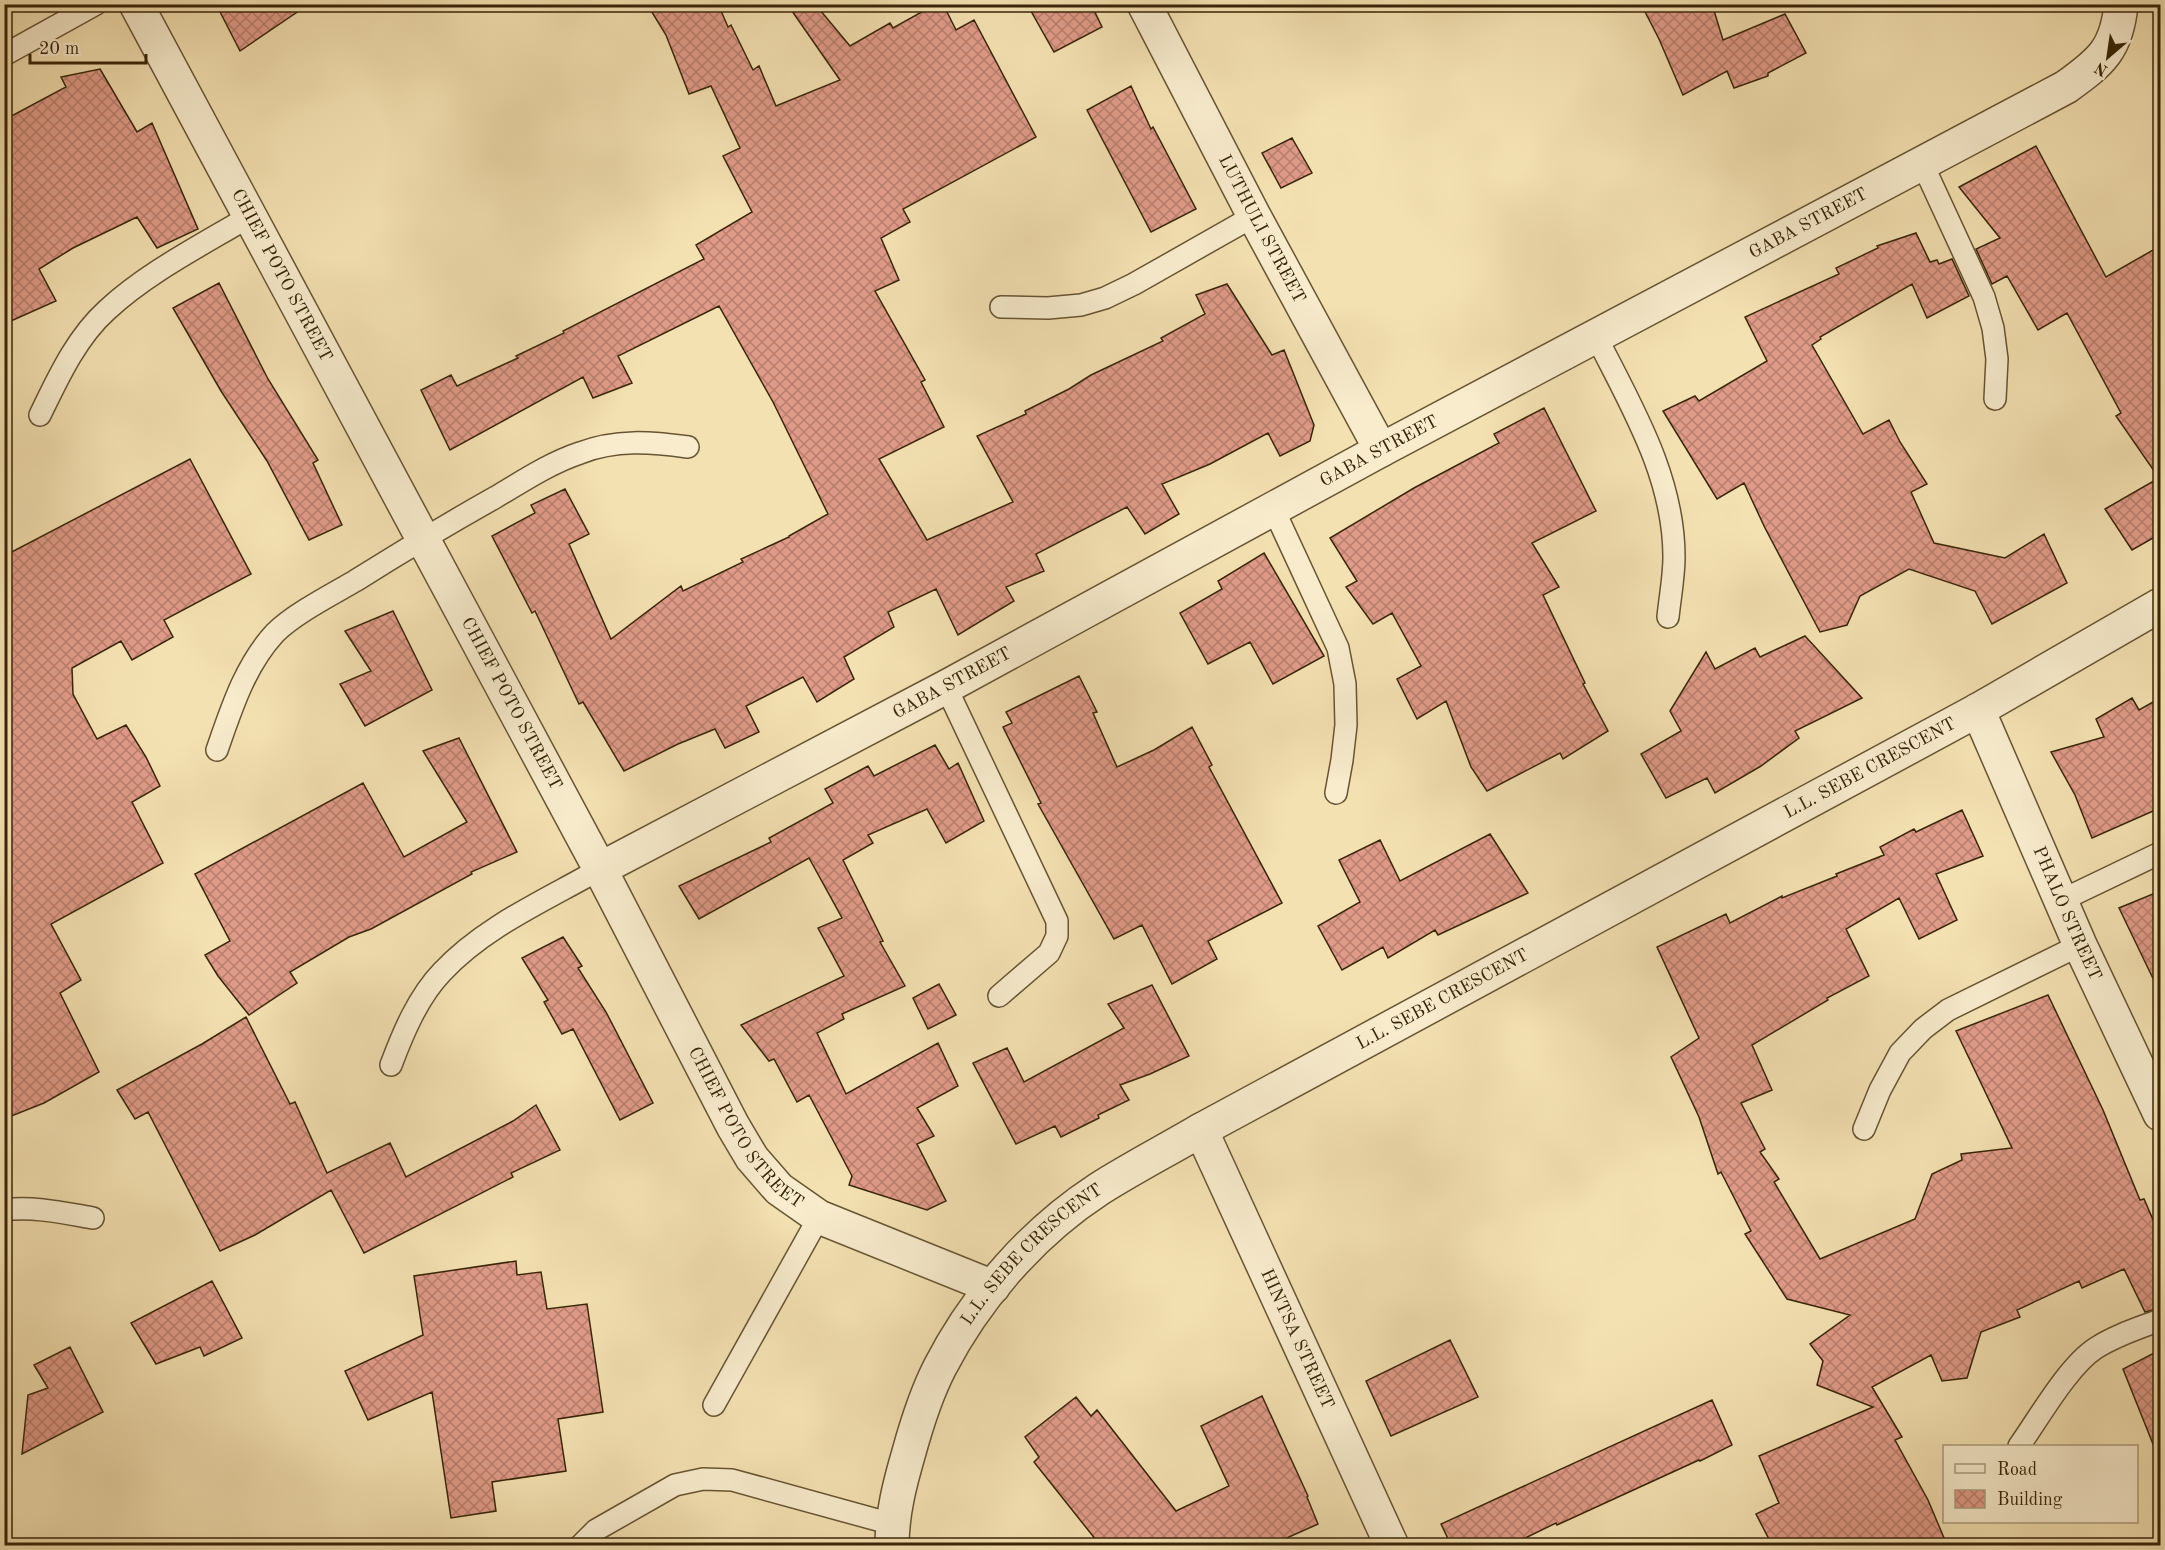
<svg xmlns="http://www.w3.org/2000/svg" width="2165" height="1550" font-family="'Old Standard TT',serif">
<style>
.building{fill:url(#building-cross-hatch);stroke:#382508;stroke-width:1.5}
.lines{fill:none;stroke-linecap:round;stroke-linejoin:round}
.service-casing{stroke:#675432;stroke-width:24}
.minor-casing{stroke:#675432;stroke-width:36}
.service{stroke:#f8eccd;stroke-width:21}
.minor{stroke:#f8eccd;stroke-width:33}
.labels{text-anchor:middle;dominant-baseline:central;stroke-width:5;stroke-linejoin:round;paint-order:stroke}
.street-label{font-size:18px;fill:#382508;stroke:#f8eccd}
</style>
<defs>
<pattern id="building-cross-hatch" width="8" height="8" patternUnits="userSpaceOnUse" patternTransform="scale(1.5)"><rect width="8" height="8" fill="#e09b88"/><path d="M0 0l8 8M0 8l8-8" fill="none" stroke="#b77e6d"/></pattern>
</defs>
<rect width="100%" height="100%" fill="#f4e1b2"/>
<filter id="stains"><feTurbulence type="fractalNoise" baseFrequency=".00333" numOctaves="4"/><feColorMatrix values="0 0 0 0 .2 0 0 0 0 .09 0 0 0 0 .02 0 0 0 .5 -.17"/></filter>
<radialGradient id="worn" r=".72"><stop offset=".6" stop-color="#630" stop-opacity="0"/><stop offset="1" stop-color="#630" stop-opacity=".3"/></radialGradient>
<!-- building -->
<path class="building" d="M216,4H309L240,51Z
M647,4H718L728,27L731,25L753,70L759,66L776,106L840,80L792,11L800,4H815L850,46L890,23L893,28L936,4H943L956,30L974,20L1036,137L903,209L910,222L881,238L899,280L875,291L925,380L921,382L944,427L879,459L927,540L1013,502L977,436L1026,414L1025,411L1069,389L1091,375L1163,341L1161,338L1205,314L1196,295L1227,284L1272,355L1284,350L1314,425L1310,441L1280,456L1268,433L1210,464L1162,484L1179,514L1145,534L1127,507L1036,554L1044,571L1006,587L1014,601L958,635L936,589L888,612L894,627L844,657L854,679L817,702L803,677L746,706L759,732L725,748L715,729L678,744L624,771L583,702L579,704L535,611L532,613L492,536L535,513L531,505L565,489L589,534L569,544L611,639L681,586L683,591L743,562L741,559L789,537V536L828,514L773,402L719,306L618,356L632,383L593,398L583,377L450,450L421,390L451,375L457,386L518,358L516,356L564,333L563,331L704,259L696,245L752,212L723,156L740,148L711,86L689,94L666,35Z
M1027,4H1091L1102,27L1054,52Z
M1641,4H1712L1723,40L1785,14L1806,53L1768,73V76L1734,88L1727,71L1683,95L1659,39Z
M100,69L137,132L152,123L198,229L157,248L137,217L73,248L39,269L56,301L4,324V120L66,87L61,77Z
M1131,86L1151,129L1153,127L1196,209L1151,232L1087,110Z
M1292,138L1312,173L1281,188L1262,153Z
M2036,146L2106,277L2160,246V534L2132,550L2105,509L2159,478L2116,416L2121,413L2067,313L2038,330L2007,276L1992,284L1976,249L2000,238L1959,187Z
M1916,233L1930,262L1937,260L1939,264L1952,259L1969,296L1927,318L1912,284L1820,337L1821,339L1812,345L1863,434L1889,420L1900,442L1927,484L1911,492L1934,543L2005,558L2044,534L2067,583L1992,624L1975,591L1909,569L1860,596L1847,625L1820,632L1765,528L1744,483L1717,499L1663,411L1695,396L1699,401L1767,361L1745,317L1839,274L1836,268L1878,248L1877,246Z
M219,283L268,379L318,460L313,463L342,525L309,540L267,461L221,391L173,308Z
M1544,408L1596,511L1532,543L1559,587L1543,595L1585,683L1583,684L1608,731L1563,759L1560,753L1487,791L1471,767L1446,701L1417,719L1397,679L1421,666L1392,613L1373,624L1346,587L1357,581L1330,538L1414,488L1499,443L1494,434Z
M190,459L251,574L164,620L173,637L132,660L121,641L72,668L73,694L97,739L126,725L146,757L160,786L132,802L163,863L51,924L81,980L60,993L99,1072L44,1103L4,1119V556Z
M1264,553L1324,656L1273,684L1250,642L1208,664L1180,613L1222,589L1218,581Z
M393,611L432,690L365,726L340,684L371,671L345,631Z
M1805,636L1862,698L1795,731L1799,738L1761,766L1715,793L1707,778L1666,798L1641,754L1681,731L1670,711L1706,652L1715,669L1755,648L1760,657Z
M1079,676L1097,712L1093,713L1117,767L1154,750L1192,727L1212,765L1209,767L1282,903L1208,941L1217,959L1172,984L1142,925L1114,939L1038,804L1041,803L1003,727L1012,723L1006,712Z
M2132,698L2139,710L2160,698V808L2092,838L2075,795L2051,752L2104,737L2096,719Z
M459,738L517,852L471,872L472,874L371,929L349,937L290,972L297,983L249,1015L218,976L205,955L230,941L195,874L363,783L404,857L467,822L423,751Z
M935,745L949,769L958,763L984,821L946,843L927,809L868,835L873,843L843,860L883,941L880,942L905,986L842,1014L844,1019L817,1033L846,1094L938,1043L958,1086L917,1108L934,1136L917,1144L946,1201L927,1210L849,1185L852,1176L809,1095L797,1102L774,1059L769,1061L741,1025L844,976L818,928L842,918L809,858L699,919L679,886L771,842L769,838L833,803L825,789L868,766L874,776Z
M1962,810L1983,856L1936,874L1957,920L1919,939L1899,898L1846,929L1869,976L1827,998L1828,1000L1752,1045L1772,1090L1741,1103L1765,1149L1760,1152L1779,1179L1774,1182L1820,1259L1915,1219L1932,1174L1962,1160L1961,1154L2012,1148L1956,1031L2048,995L2103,1110L2140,1200L2144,1199L2160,1236V1308L2145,1312L2124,1269L2082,1288L2079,1281L2017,1310L2020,1317L1981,1332L1967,1378L1942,1381L1931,1355L1872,1387L1902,1437L1895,1440L1928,1500L1947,1545H1772L1756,1514L1779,1503L1759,1456L1873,1407L1817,1385L1823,1361L1810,1344L1850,1315L1787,1299L1745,1234L1751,1231L1721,1172L1718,1174L1699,1117L1671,1057L1699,1038L1657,947L1726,914L1730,923L1782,896V898L1837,876L1836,874L1884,855L1880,847L1914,829L1916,832Z
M1490,834L1528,893L1438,935L1435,930L1388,958L1383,947L1342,970L1318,926L1360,902L1339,860L1380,840L1400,881Z
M2160,891V993L2119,908Z
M563,937L582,966L578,968L606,1012L653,1103L620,1120L573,1029L562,1034L544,1002L548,1000L522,958Z
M939,984L956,1015L928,1029L913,998Z
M1152,985L1189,1056L1150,1074L1120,1085L1129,1100L1098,1115L1099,1118L1061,1137L1055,1126L1016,1144L973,1063L1007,1048L1024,1082L1124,1028L1108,1004Z
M246,1017L290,1104L295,1102L327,1173L390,1143L406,1177L513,1121L536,1105L560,1150L511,1173L513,1177L364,1253L331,1190L255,1235L220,1251L148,1112L135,1119L117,1090L202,1044Z
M516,1261L517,1275L541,1272L547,1309L587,1304L603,1412L558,1419L566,1471L492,1482L496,1511L451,1518L432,1392L368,1420L345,1371L423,1335L414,1276Z
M212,1281L242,1338L204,1356L200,1347L156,1364L131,1323Z
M1450,1340L1478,1397L1391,1436L1366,1381Z
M70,1347L103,1412L22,1454L28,1395L48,1388L34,1365Z
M2160,1350V1459H2159L2123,1369Z
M1262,1396L1308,1496L1307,1497L1318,1524L1271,1545H1100L1034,1462L1039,1457L1025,1437L1076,1397L1091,1416L1097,1410L1176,1511L1229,1486L1201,1426Z
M1712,1400L1732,1445L1700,1461L1699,1460L1557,1525L1556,1523L1511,1545H1451L1441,1524Z"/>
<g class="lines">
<!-- service casing -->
<g class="service-casing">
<path id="service" d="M4,55L96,4
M1923,165L1984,297L1993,328L1997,359L1995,399
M1001,307L1048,308L1081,305L1105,298L1134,284L1254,216
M1596,336C1631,406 1674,476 1674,557C1674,577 1670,597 1668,617
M40,415C58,378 76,338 107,310C148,272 202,245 250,216
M1274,510L1338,648L1345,684L1346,725L1342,760L1336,793
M946,687L1057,921V936L1049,953L999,996
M217,750C231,710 245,665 275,633C294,614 331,595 355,581C401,552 448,524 496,497C523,481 550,463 580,453C616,439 651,442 688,447
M2060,901L2160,853
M391,1065C403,1033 418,997 442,972C485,926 546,900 600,869
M1864,1129L1880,1090L1900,1053L1923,1029L1948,1010L2080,945
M4,1210C33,1206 64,1213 93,1218
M714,1405L819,1217
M2019,1446C2039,1418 2068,1366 2096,1348C2116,1335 2139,1328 2160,1320
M580,1546L596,1530L675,1485L703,1479L732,1480L892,1524"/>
</g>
<!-- minor casing -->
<g class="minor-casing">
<g id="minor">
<path id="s1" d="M136,4L600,869L733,1126L752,1158L779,1189L819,1217L993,1287"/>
<path id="s2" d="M1144,4L1254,216L1381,450"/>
<path id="s3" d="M1978,710L2080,945L2160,1114"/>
<path id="s4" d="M600,869L946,687L1381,450L2066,87C2101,62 2117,49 2121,4"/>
<path id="s5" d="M1201,1130L1392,1546"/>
<path id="s6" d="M892,1546C892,1513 900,1483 909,1452C917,1423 926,1394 940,1367C976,1297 1033,1232 1099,1189C1132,1168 1167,1150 1201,1130L1978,710L2160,605"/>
</g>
</g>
<!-- service -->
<use href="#service" class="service"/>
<!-- minor -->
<use href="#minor" class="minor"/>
</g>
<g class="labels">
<!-- street labels -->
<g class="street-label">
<text stroke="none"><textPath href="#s4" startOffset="1370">GABA STREET</textPath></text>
<text stroke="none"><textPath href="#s2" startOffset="254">LUTHULI STREET</textPath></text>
<text stroke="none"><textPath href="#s1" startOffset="308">CHIEF POTO STREET</textPath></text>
<text stroke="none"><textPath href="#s4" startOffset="884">GABA STREET</textPath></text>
<text stroke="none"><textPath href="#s4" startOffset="398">GABA STREET</textPath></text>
<text stroke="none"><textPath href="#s1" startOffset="794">CHIEF POTO STREET</textPath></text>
<text stroke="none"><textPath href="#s6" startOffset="1306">L.L. SEBE CRESCENT</textPath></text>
<text stroke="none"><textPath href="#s3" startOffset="222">PHALO STREET</textPath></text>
<text stroke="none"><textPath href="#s6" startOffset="820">L.L. SEBE CRESCENT</textPath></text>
<text stroke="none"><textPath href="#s1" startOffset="1280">CHIEF POTO STREET</textPath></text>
<text stroke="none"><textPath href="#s6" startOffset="333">L.L. SEBE CRESCENT</textPath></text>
<text stroke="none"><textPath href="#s5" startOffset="230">HINTSA STREET</textPath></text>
</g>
</g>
<!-- margin -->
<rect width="2165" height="1550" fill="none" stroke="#f4e1b2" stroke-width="24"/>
<rect x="6" y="6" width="2153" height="1538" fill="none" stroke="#382508" stroke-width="3"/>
<rect x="12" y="12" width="2141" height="1526" fill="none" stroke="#382508" stroke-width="1.5"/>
<!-- legend -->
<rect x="1943" y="1445" width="195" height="78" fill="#f8eccd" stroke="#ab9c7e" stroke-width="1.5"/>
<rect x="1955" y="1464" width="30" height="9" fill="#f8eccd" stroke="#ab9c7e" stroke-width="1.5"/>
<text x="1997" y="1475" font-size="18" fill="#382508">Road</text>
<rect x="1955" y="1490" width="30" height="18" fill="url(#building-cross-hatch)" stroke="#ab9c7e" stroke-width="1.5"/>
<text x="1997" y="1505" font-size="18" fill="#382508">Building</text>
<!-- north arrow -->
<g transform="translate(2108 57) rotate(209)" stroke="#f8eccd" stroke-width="4.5" paint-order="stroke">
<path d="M0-4.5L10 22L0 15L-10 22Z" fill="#382508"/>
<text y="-9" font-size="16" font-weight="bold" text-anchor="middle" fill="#382508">N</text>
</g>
<!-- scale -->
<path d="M30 54v9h116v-9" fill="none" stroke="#382508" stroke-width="3"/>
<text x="39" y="54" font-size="18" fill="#382508" stroke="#f8eccd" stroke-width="4.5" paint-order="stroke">20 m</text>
<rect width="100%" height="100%" filter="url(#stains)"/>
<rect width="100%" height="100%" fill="url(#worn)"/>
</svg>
